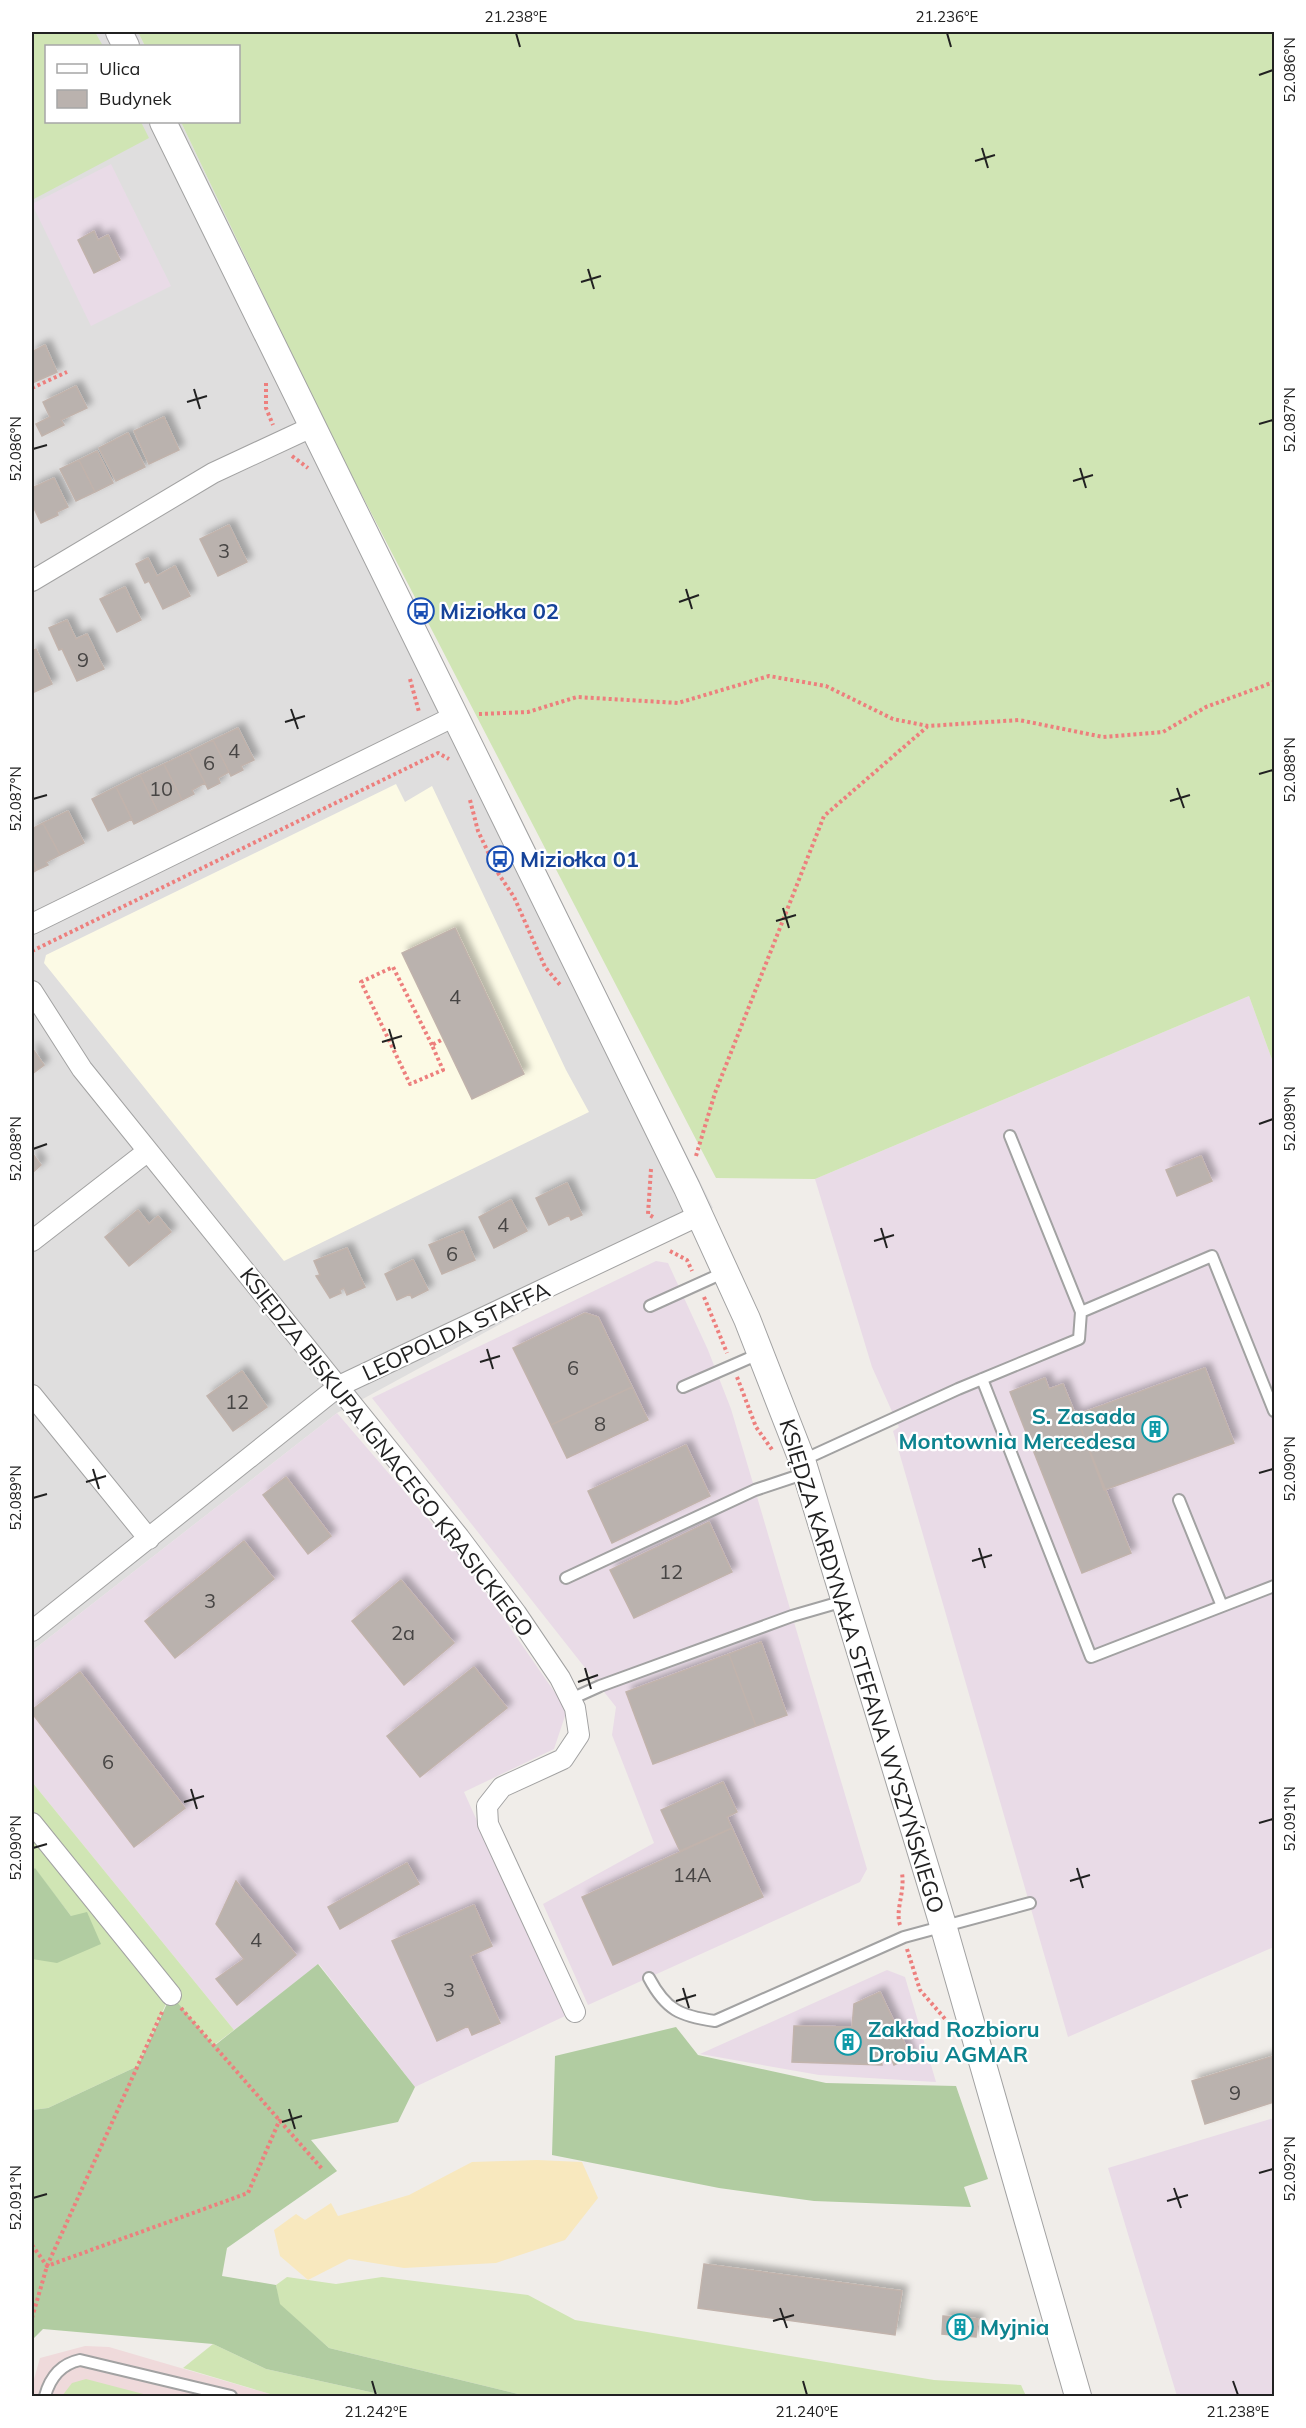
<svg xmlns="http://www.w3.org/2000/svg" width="1306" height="2428" font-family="Mulish,sans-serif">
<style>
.residential{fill:#dfdede}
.commercial{fill:#efdadb}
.industrial{fill:#e9dbe7}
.education{fill:#fcfae5}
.grass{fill:#d0e5b4}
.forest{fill:#b1cca1}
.sand{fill:#f8e8be}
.building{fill:#bab2ae;stroke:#c1b3ac;stroke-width:1.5;filter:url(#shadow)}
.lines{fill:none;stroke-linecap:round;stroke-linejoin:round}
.service-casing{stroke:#a2a2a2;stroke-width:14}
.minor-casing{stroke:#a2a2a2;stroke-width:22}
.tertiary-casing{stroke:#a2a2a2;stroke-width:28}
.path{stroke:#ed7f7d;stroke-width:4;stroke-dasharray:3 3;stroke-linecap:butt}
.service{stroke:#fff;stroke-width:10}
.minor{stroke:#fff;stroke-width:20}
.tertiary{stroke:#fff;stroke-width:26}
.ticks{fill:none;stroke:#212121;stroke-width:2}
.labels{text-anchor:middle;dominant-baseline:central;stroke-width:4.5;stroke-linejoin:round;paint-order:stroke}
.number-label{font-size:20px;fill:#474544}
.transit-label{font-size:22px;font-weight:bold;fill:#164399;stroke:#fff;text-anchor:start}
.street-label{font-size:22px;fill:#212121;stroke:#fff}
.culture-label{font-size:22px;font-weight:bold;fill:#0d838f;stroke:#fff;text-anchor:start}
.neatline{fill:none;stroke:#212121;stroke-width:2}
.ticks-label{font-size:15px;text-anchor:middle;fill:#212121}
</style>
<defs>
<filter id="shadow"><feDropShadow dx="5.5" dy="-5.5" stdDeviation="3" flood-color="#0004"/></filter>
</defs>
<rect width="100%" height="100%" fill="#f0ede9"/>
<!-- residential -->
<path class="residential" d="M32,32H138L145,46H46V122H181L323,420L713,1208L337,1413L32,1651Z"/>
<!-- commercial -->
<path class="commercial" d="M85,2346L109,2347L277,2396H32V2386L40,2358Z"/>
<!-- industrial -->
<path class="industrial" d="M111,164L171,286L91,326L32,204Z
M1249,996L1274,1065V1947L1068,2037L893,1431L899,1427L872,1367L815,1179Z
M656,1261L668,1263L708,1350L731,1409L867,1869L860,1882L588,2005L543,1904L654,1843L612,1735L616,1707L372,1398Z
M337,1413L464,1561L567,1710L554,1749L464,1792L565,2016L415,2087L319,1964L234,2030L32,1782V1651Z
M887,1970L905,1977L936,2082L819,2075L700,2054Z
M1274,2118V2396H1177L1108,2168Z"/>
<!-- education -->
<path class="education" d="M396,784L405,802L432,786L566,1070L589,1112L284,1261L44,963L46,955Z"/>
<!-- grass -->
<path class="grass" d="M32,32H95L103,46H46V122H141L149,138L32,200Z
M138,32H1274V1065L1249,996L815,1179L716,1178L323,420L181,122H238V46H145Z
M32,1782L234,2030L213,2046L170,1995L138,2066L48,2108L32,2110V1959L71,1916L35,1869L32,1871Z
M287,2277L336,2284L382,2277L528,2295L575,2320L934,2380L1021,2385L1026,2396H526L329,2348L279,2304L276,2285Z
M213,2344L266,2369L388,2396H277L183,2368Z
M86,2379L151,2396H62L72,2383Z"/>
<!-- forest -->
<path class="forest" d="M35,1868L71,1916L87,1912L101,1944L57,1963L32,1959V1965V1871Z
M318,1964L415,2087L398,2122L311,2140L337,2171L227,2248L222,2276L276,2285L280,2304L329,2348L526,2396H388L266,2369L213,2344L43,2329L32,2340V2110L48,2108L138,2066L171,1995L214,2046Z
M676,2027L698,2055L826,2083L956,2086L988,2179L964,2187L971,2207L814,2201L719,2188L552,2155L555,2056Z"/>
<!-- sand -->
<path class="sand" d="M537,2160L582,2162L598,2198L565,2240L496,2263L404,2268L349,2259L308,2280L280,2256L274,2230L296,2214L305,2220L331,2203L338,2216L409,2195L472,2162Z"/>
<!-- building -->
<path class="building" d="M94,231L98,240L108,235L120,260L94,273L78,240Z
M45,345L57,372L32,383V352Z
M76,386L87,408L61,420L64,425L42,436L36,424L50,417L43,402Z
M164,417L179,450L149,464L134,431Z
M128,433L145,467L116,481L99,448Z
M97,451L113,483L95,492L79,460Z
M79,460L95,492L76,501L60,469Z
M54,478L68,507L57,512L58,515L41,523L32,504V488Z
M229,525L247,562L218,576L200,539Z
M148,558L157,576L175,566L190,596L163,609L149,581L145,583L136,564Z
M125,587L141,620L117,632L100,599Z
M67,620L76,639L87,634L104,669L77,681L62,649L59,650L49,628Z
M36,649L52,684L32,693V651Z
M238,728L254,760L241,766L243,770L231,776L213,740Z
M213,740L229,772L218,778L220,783L208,789L189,752Z
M189,752L205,783L192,790L194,794L182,800L164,764Z
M164,764L182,800L158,812L140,775Z
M140,775L158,812L134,824L116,787Z
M116,787L132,819L108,831L92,799Z
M68,811L84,843L60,855L43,823Z
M43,823L60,855L46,862L48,865L37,870L32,859V829Z
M32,859L37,870L32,873Z
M455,928L524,1074L472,1099L402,953Z
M32,1048L44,1065L32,1074Z
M32,1153L41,1165L32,1173Z
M1201,1156L1212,1181L1177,1196L1166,1170Z
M567,1183L582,1215L571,1220L569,1215L549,1225L536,1198Z
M511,1200L527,1231L494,1248L479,1217Z
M138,1210L149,1224L158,1216L171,1232L129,1266L105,1237Z
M463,1231L475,1260L442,1274L429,1245Z
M347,1248L365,1287L347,1295L344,1288L340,1290L341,1293L330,1298L316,1276L320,1275L314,1261Z
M413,1260L428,1290L412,1298L410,1294L397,1300L385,1274Z
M585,1313L598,1317L632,1387L551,1425L513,1348Z
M1205,1368L1234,1443L1104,1490L1076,1415Z
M242,1371L267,1407L233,1431L207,1396Z
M1045,1378L1049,1389L1063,1384L1131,1553L1082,1573L1010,1392Z
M632,1387L648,1420L567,1458L551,1425Z
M686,1445L710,1496L612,1543L588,1491Z
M286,1477L331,1536L308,1554L263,1495Z
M709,1522L732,1572L634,1618L610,1570Z
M244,1541L274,1579L175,1658L145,1621Z
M401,1580L454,1643L404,1685L352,1621Z
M761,1642L787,1715L756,1726L729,1654Z
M729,1654L756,1726L653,1764L626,1692Z
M474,1667L507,1708L420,1777L387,1736Z
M80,1672L185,1808L134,1847L32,1713V1710Z
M723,1782L737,1812L727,1817L732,1828L680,1851L661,1810Z
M732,1828L763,1897L613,1965L582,1897Z
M407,1863L419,1884L340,1929L328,1907Z
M236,1881L296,1955L237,2005L216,1979L244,1959L216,1924Z
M474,1905L492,1946L470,1956L500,2023L472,2035L468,2026L437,2041L392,1941Z
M880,1992L911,2057L894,2065L891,2058H881L882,2065L792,2062L794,2026L852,2027L854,2004Z
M1274,2056V2102L1205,2124L1192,2081Z
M704,2264L902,2291L895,2335L698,2308Z
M943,2316L978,2319L976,2337L942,2334Z"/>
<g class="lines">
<!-- service casing -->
<g class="service-casing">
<path id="service" d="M1010,1136L1081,1312
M650,1306L725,1272
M982,1379L1091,1657L1274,1586
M683,1387L761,1353
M803,1460L958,1389L1079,1339L1081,1312L1212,1256L1274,1411
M1179,1500L1222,1606
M566,1578L755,1490L806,1473
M571,1699L600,1686L792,1616L844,1601
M649,1978C666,2010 680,2016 715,2021L904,1937L1030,1903
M45,2396C50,2378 61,2364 80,2360L231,2396"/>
</g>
<!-- minor casing -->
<g class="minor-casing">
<path id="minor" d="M32,581L213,473L314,426
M32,924L455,716
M32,991L82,1069L459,1537L516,1613L560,1678L575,1708L579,1735L563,1759L502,1787L487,1806L488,1824L575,2012
M32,1241L148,1151
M32,1395L149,1539
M32,1631L339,1386L700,1215
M32,1823L171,1995"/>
</g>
<!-- tertiary casing -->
<g class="tertiary-casing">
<path id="tertiary" d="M119,32L126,46
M163,122L687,1188L747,1319L802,1460L943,1925L1078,2396"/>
</g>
<!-- path -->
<path class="path" d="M266,383V408L273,425
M32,388L67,372
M292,456L308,468
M410,679L419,712
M479,714L528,712L577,697L678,703L769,676L826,686L893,719L928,726L1019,720L1103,737L1163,732L1206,707L1274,682
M470,800L478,831L498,873L514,897L545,967L561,986
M32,951L438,753L449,759
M432,1045L393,967L361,982L410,1084L443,1070L432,1045L443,1039
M696,1156L715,1093L824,816L927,727
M651,1169L648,1214L653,1217
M670,1251L687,1260L692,1271
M704,1297L727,1353
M737,1377L756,1427L773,1451
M900,1925C895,1910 905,1893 902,1873
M907,1949L920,1990L946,2020
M181,2008L323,2170
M32,2245L47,2266L248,2193L280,2119
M32,2318L47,2266L163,2010"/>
<!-- service -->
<use href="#service" class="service"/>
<!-- minor -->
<use href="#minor" class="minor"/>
<!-- tertiary -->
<use href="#tertiary" class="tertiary"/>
</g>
<!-- ticks -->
<path class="ticks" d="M516,33L520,47M947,33L951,47M1259,75L1273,70M982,148L988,168M975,161L995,155M588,269L594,289M581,282L601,276M194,389L200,409M187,402L207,396M1259,424L1273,420M33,449L47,445M1080,468L1086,488M1073,481L1093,475M686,589L692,609M679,602L699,595M291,709L298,729M285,722L305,716M1259,774L1273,770M1177,788L1184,808M33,799L47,795M1170,801L1190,795M783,908L789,928M776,921L796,915M389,1029L395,1049M382,1042L402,1036M1259,1124L1273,1119M33,1149L47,1144M881,1228L887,1248M874,1241L894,1235M487,1349L493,1369M480,1362L500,1356M93,1469L99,1489M1259,1473L1273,1469M86,1482L106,1476M33,1498L47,1494M979,1548L985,1568M972,1561L992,1555M585,1668L591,1689M578,1682L598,1675M191,1789L197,1809M184,1802L204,1796M1259,1823L1273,1819M33,1848L47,1844M1077,1868L1083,1888M1070,1881L1090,1875M683,1988L689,2008M676,2001L696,1995M289,2109L295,2129M282,2122L302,2116M1259,2173L1273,2169M1174,2188L1181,2208M33,2198L47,2194M1167,2201L1188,2195M780,2308L787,2328M773,2321L794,2315M372,2381L376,2395M803,2381L807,2395M1233,2381L1238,2395"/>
<!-- icons -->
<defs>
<g id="bus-ring" transform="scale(1.35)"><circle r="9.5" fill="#fff" stroke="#1a4fb4" stroke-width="1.5"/><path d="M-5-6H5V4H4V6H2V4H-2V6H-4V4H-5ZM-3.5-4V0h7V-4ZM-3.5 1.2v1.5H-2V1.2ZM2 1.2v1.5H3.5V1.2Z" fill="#1a4fb4"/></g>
<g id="building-ring" transform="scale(1.35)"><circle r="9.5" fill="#fff" stroke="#0f9aa8" stroke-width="1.5"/><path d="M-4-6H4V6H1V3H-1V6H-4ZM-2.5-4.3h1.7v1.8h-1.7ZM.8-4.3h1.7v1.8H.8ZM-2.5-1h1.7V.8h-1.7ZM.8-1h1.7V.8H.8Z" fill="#0f9aa8"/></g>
</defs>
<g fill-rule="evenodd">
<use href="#bus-ring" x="421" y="611"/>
<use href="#bus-ring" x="500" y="859"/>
<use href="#building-ring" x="1155" y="1429"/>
<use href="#building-ring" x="848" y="2042"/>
<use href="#building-ring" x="960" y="2327"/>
</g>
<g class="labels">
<!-- number labels -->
<g class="number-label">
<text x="224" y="550">3</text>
<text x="83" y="659">9</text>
<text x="234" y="750">4</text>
<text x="209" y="762">6</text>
<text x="161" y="788">10</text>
<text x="455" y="996">4</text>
<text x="503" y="1224">4</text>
<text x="452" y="1253">6</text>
<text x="573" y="1367">6</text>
<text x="237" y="1401">12</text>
<text x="600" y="1423">8</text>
<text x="671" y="1571">12</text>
<text x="210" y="1600">3</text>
<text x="403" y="1632">2a</text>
<text x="108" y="1761">6</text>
<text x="692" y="1874">14A</text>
<text x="256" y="1939">4</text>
<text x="449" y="1989">3</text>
<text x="1235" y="2092">9</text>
</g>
<!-- transit labels -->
<g class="transit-label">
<text x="440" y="611">Miziołka 02</text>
<text x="520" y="859">Miziołka 01</text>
</g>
<!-- street labels -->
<g class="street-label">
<text transform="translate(456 1331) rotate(-25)">LEOPOLDA STAFFA</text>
<text transform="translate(387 1452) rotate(52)">KSIĘDZA BISKUPA IGNACEGO KRASICKIEGO</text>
<text transform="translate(862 1666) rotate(73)">KSIĘDZA KARDYNAŁA STEFANA WYSZYŃSKIEGO</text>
</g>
<!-- culture labels -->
<g class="culture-label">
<text x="1136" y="1416" text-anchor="end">S. Zasada<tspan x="1136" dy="25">Montownia Mercedesa</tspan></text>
<text x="868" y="2029">Zakład Rozbioru<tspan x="868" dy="25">Drobiu AGMAR</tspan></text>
<text x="980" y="2327">Myjnia</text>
</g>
</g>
<!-- border -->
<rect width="1306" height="2428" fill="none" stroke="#ffffff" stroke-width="66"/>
<!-- legend -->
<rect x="45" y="45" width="195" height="78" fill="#ffffff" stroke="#a6a6a6" stroke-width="1.5"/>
<rect x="57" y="64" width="30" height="9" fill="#ffffff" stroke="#a6a6a6" stroke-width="1.5"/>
<text x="99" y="75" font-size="18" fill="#212121">Ulica</text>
<rect x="57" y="90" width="30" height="18" fill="#bab2ae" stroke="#a6a6a6" stroke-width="1.5"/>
<text x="99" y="105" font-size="18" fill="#212121">Budynek</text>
<rect x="33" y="33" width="1240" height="2362" class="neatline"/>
<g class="ticks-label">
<text x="516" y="22">21.238°E</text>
<text x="947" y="22">21.236°E</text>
<text transform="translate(1290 70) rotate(-90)" y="5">52.086°N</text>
<text transform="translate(1290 420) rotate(-90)" y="5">52.087°N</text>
<text transform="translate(16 449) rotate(-90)" y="5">52.086°N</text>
<text transform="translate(1290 770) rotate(-90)" y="5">52.088°N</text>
<text transform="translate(16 799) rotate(-90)" y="5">52.087°N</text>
<text transform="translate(1290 1119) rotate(-90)" y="5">52.089°N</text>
<text transform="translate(16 1149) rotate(-90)" y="5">52.088°N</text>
<text transform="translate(1290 1469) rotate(-90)" y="5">52.090°N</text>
<text transform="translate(16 1498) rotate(-90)" y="5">52.089°N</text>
<text transform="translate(1290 1819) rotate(-90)" y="5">52.091°N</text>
<text transform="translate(16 1848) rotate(-90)" y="5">52.090°N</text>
<text transform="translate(1290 2169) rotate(-90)" y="5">52.092°N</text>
<text transform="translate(16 2198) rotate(-90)" y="5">52.091°N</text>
<text x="376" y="2417">21.242°E</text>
<text x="807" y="2417">21.240°E</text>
<text x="1238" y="2417">21.238°E</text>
</g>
</svg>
